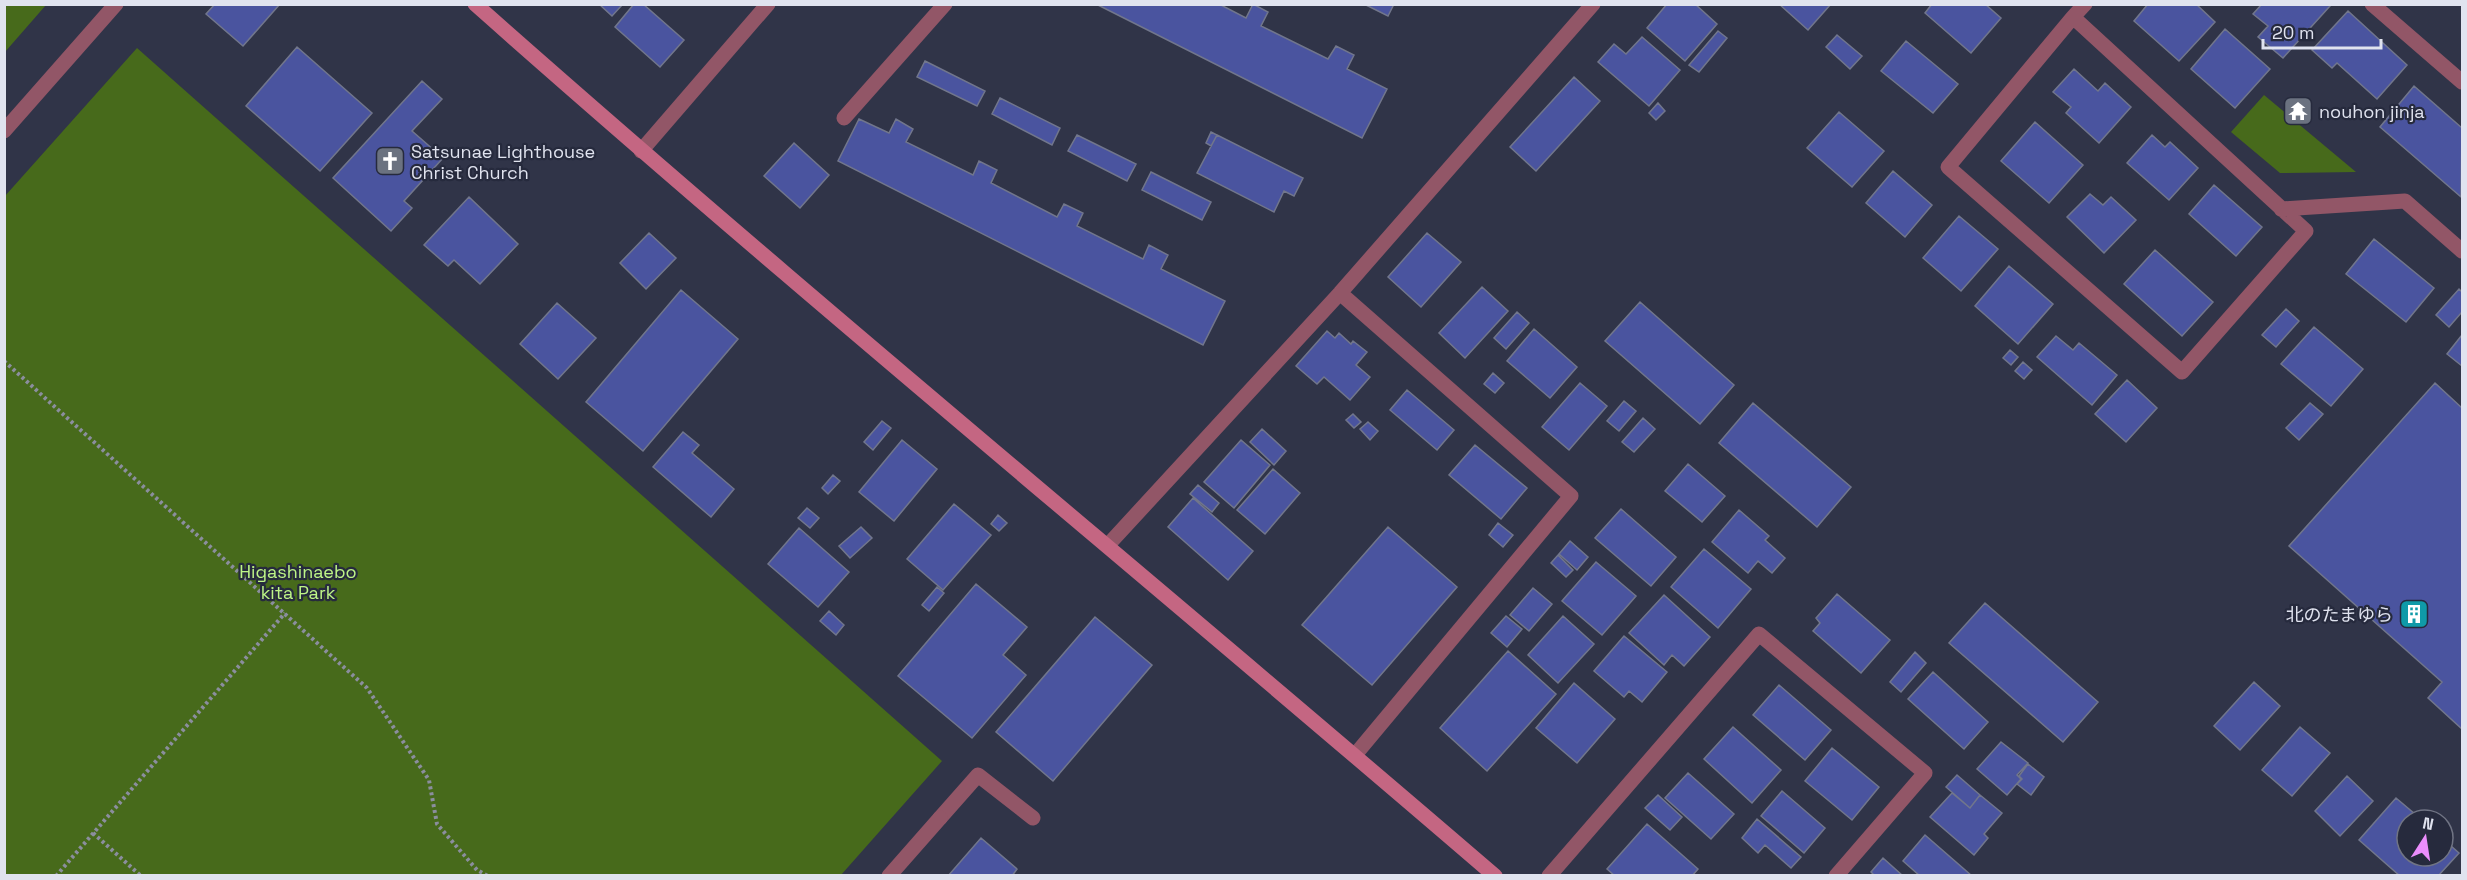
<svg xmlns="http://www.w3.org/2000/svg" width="2467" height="880" font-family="'Space Grotesk','Noto Sans JP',sans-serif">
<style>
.green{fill:#476a1b}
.building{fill:#4a549f;stroke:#71768c;stroke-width:1.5}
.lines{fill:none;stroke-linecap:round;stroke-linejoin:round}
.path{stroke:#8b8e9e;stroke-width:4;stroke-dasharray:3 3;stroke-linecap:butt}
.lane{stroke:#925667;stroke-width:15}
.street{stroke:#925667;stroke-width:15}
.secondary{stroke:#c46682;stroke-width:15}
.labels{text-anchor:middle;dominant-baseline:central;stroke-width:4.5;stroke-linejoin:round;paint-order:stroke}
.poi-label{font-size:18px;fill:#e0e3ef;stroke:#262a3d;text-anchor:start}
.park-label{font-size:18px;fill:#bef587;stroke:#262a3d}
</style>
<rect width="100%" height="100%" fill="#303448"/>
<!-- green -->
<path class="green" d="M5,4L46,5L5,52L4,5Z
M137,48L942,761L841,875H5V196Z
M2264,95L2356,172L2280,173L2231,132Z"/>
<!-- building -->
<path class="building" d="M215,4H280L243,46L206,14Z
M599,4H623L612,16Z
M634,4H643L684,40L660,67L615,27Z
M1096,4H1219L1246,18L1253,4L1268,12L1261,26L1328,59L1336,46L1354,55L1347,69L1387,89L1362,138Z
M1364,4H1394L1388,16Z
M1667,4H1695L1717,24L1685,61L1647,28Z
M1779,4H1831L1808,30Z
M1932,4H1985L2001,18L1971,53L1925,13Z
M2148,4H2196L2215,22L2179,61L2134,21Z
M2262,4H2328L2330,6L2283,58L2258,37L2268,26L2253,14Z
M2348,11L2407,65L2377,99L2337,63L2332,68L2312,50Z
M2225,29L2270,69L2235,108L2191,69Z
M1718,31L1727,38L1699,72L1689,65Z
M1837,35L1862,56L1850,69L1826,47Z
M1642,37L1680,70L1649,106L1598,62L1614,44L1626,54Z
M1906,41L1958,84L1933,113L1881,71Z
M297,47L372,113L320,171L246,106Z
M925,61L985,91L977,106L917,77Z
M2074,69L2098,91L2105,83L2131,107L2099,143L2066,113L2071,107L2053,92Z
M1574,77L1600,101L1536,171L1510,147Z
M422,81L442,99L412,131L443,158L404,201L412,208L391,231L333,178Z
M2414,86L2462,128L2461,197L2380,127Z
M1000,98L1060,128L1052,145L992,114Z
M1658,103L1665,111L1656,120L1649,113Z
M1839,112L1884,151L1852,187L1807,148Z
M859,119L889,133L896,119L913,129L906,142L973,175L979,161L997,170L991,183L1057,217L1064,204L1083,213L1077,226L1143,259L1149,245L1168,255L1161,269L1225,301L1203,345L838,161Z
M2035,122L2083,165L2049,203L2001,161Z
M1211,132L1217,135L1211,146L1206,143Z
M1077,135L1136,164L1127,181L1068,151Z
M1217,135L1303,178L1294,196L1284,191L1274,212L1197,173Z
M2152,135L2165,147L2170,142L2198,168L2169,200L2127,163Z
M794,143L829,175L800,208L764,176Z
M1893,171L1932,205L1905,237L1866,203Z
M1151,172L1211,202L1202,220L1142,190Z
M2214,185L2262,227L2236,256L2189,214Z
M2090,194L2103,205L2111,197L2136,220L2104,253L2067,217Z
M469,197L518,244L480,284L454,260L448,266L424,245Z
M1959,216L1998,249L1961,291L1923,258Z
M649,233L676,258L646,289L620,263Z
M1427,233L1461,262L1421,307L1388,277Z
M2374,239L2434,288L2406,322L2346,274Z
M2155,250L2213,302L2182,336L2124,284Z
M2009,266L2053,304L2018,344L1975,306Z
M1482,287L1508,311L1465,358L1439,333Z
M2459,289L2462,292V312L2449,327L2436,315Z
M681,290L738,339L643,451L586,402Z
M1640,302L1734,385L1700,424L1605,341Z
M557,303L596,338L558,379L520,344Z
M2286,309L2299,321L2276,347L2262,335Z
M1517,312L1529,323L1506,349L1494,338Z
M2314,327L2363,369L2331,406L2281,364Z
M1534,329L1577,367L1550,398L1507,361Z
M1327,331L1335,338L1339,333L1351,344L1353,341L1367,352L1356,365L1370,377L1350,400L1324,377L1317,384L1296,366Z
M2462,335V366L2447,354Z
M2056,336L2073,350L2079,343L2117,375L2092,405L2037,357Z
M2010,350L2018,357L2011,365L2003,358Z
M2023,362L2032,370L2024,379L2015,371Z
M1493,373L1504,383L1495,393L1484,384Z
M2127,380L2157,408L2126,442L2095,414Z
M1580,383L1607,406L1569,450L1542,427Z
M2435,383L2462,408V729L2428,698L2442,682L2289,546Z
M1407,390L1454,430L1437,450L1390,410Z
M1624,401L1636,411L1619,431L1607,421Z
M1753,403L1851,487L1817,527L1719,443Z
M2310,403L2323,414L2299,440L2286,428Z
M1353,414L1361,422L1354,428L1346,420Z
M1643,418L1655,429L1634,452L1622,442Z
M882,421L891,428L873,450L864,442Z
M1368,422L1378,431L1370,440L1360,429Z
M1262,429L1286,451L1274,465L1250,442Z
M683,432L699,445L692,453L734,489L711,517L653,467Z
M902,440L937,469L894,521L859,492Z
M1241,440L1270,465L1234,508L1204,482Z
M1475,445L1527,488L1501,519L1449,475Z
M1688,464L1725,496L1702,522L1665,491Z
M1273,469L1300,493L1265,534L1237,510Z
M833,475L840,481L828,494L822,488Z
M1198,485L1219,503L1212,512L1190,494Z
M1193,498L1253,551L1228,580L1168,527Z
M954,504L991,535L943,590L907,559Z
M807,508L819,518L810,528L798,518Z
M1621,509L1676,557L1651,586L1595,538Z
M1739,510L1769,536L1765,540L1785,558L1772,573L1758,561L1748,573L1712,542Z
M998,515L1007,523L999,531L991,524Z
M1498,523L1513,535L1503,547L1489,535Z
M861,527L872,538L850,558L839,546Z
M1388,527L1457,587L1372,685L1302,625Z
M799,528L849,572L818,607L768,564Z
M1570,541L1588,557L1577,570L1559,554Z
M1704,549L1751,589L1718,628L1671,587Z
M1558,555L1573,570L1566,577L1551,563Z
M1596,562L1636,596L1602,635L1562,601Z
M976,584L1027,627L1003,655L1026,675L972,738L898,676Z
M937,587L944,593L929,611L922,605Z
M1533,588L1552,604L1529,631L1510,615Z
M1837,594L1890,640L1861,673L1813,631L1820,623L1816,618Z
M1664,595L1710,637L1684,666L1672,655L1664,665L1629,633Z
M1985,603L2098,702L2063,742L1949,643Z
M829,611L844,625L836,635L820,621Z
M1506,616L1522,629L1507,647L1491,633Z
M1563,616L1594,644L1558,683L1528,655Z
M1095,617L1152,665L1053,781L996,732Z
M1624,636L1667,672L1642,702L1629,691L1624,697L1594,671Z
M1508,651L1556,694L1487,771L1440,728Z
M1915,652L1926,663L1901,692L1890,682Z
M1933,672L1988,722L1964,749L1908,699Z
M2254,682L2280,706L2240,750L2214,726Z
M1574,683L1615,719L1577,763L1536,728Z
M1779,685L1831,730L1805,760L1753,715Z
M1733,727L1781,770L1752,803L1704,759Z
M2300,727L2330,753L2292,796L2262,770Z
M2001,742L2028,763L2017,775L2021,779L2007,795L1977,769Z
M1832,748L1879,787L1852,820L1805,781Z
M2028,764L2044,777L2031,795L2017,784L2022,779L2019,776Z
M1688,773L1734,814L1711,839L1665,798Z
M1957,775L1980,795L1970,808L1946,787Z
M2347,776L2373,801L2340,836L2315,811Z
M1782,791L1825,828L1804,853L1761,816Z
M1952,793L1970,808L1980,795L2002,813L1984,834L1988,838L1974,855L1930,817Z
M1658,795L1682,817L1670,830L1645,808Z
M2396,798L2422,820H2407V856H2443V839L2459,853L2438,876H2400L2359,840Z
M1757,819L1801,857L1791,868L1765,845L1758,853L1742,838Z
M1647,824L1698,869L1692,876H1615L1607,869Z
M1925,835L1972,876H1920L1903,861Z
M981,838L1017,869L1012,876H948Z
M1883,858L1903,876H1875L1871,872Z"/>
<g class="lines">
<!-- path -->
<path class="path" d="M4,361L367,688L429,780L437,824L477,870L488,876
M93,833L141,876
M56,876L285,613"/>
<!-- lane -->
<path class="lane" d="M844,118L945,4
M940,818L978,775L1033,818"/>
<!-- street -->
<path class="street" d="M2372,4L2462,82
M2073,17L2306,231L2182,372L1948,167L2073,17L2085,4
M4,131L116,4
M641,151L768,4
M2281,209L2405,201L2462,251
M1340,293L1571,496L1355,755
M1108,545L1340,293L1593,4
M889,876L940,818
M1549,876L1759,634L1925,773L1836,876"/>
<!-- secondary -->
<path class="secondary" d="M475,4C810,301 1156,584 1495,876"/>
</g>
<!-- icons -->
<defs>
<g id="temple-square" transform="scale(1.5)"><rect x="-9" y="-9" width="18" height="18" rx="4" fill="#6b7280" stroke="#262a3d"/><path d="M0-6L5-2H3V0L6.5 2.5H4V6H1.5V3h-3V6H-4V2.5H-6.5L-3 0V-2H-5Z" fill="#fff"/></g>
<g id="church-square" transform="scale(1.5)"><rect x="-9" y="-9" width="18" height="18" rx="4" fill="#6b7280" stroke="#262a3d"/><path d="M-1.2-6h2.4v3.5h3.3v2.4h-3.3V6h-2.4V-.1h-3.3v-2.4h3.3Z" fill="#fff"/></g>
<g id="building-square" transform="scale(1.5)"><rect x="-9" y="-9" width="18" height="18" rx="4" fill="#0f9aa8" stroke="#262a3d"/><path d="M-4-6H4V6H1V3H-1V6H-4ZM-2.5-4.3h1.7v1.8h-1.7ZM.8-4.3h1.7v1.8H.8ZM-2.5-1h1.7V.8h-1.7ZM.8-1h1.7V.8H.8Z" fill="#fff"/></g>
</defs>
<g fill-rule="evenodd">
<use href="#temple-square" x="2298" y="111"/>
<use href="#church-square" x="390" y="161"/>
<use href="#building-square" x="2414" y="614"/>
</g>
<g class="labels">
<!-- poi labels -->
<g class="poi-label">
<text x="2319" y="111">nouhon jinja</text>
<text x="411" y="151">Satsunae Lighthouse<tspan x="411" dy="21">Christ Church</tspan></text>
<text x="2393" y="614" text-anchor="end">北のたまゆら</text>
</g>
<!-- park labels -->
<g class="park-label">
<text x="298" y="571">Higashinaebo<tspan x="298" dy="21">kita Park</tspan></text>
</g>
</g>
<!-- border -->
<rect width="2467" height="880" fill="none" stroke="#e0e3ef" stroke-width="12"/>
<!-- north arrow -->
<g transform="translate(2425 838) rotate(12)"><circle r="28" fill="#262a3d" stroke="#707484" stroke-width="1.5"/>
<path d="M0-4.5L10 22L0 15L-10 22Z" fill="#eb8dfc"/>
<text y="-9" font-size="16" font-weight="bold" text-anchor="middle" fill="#e0e3ef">N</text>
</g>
<!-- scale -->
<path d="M2263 39v9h118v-9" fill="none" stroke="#e0e3ef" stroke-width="3"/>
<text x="2272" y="39" font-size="18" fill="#e0e3ef" stroke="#262a3d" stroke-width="4.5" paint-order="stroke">20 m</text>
</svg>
